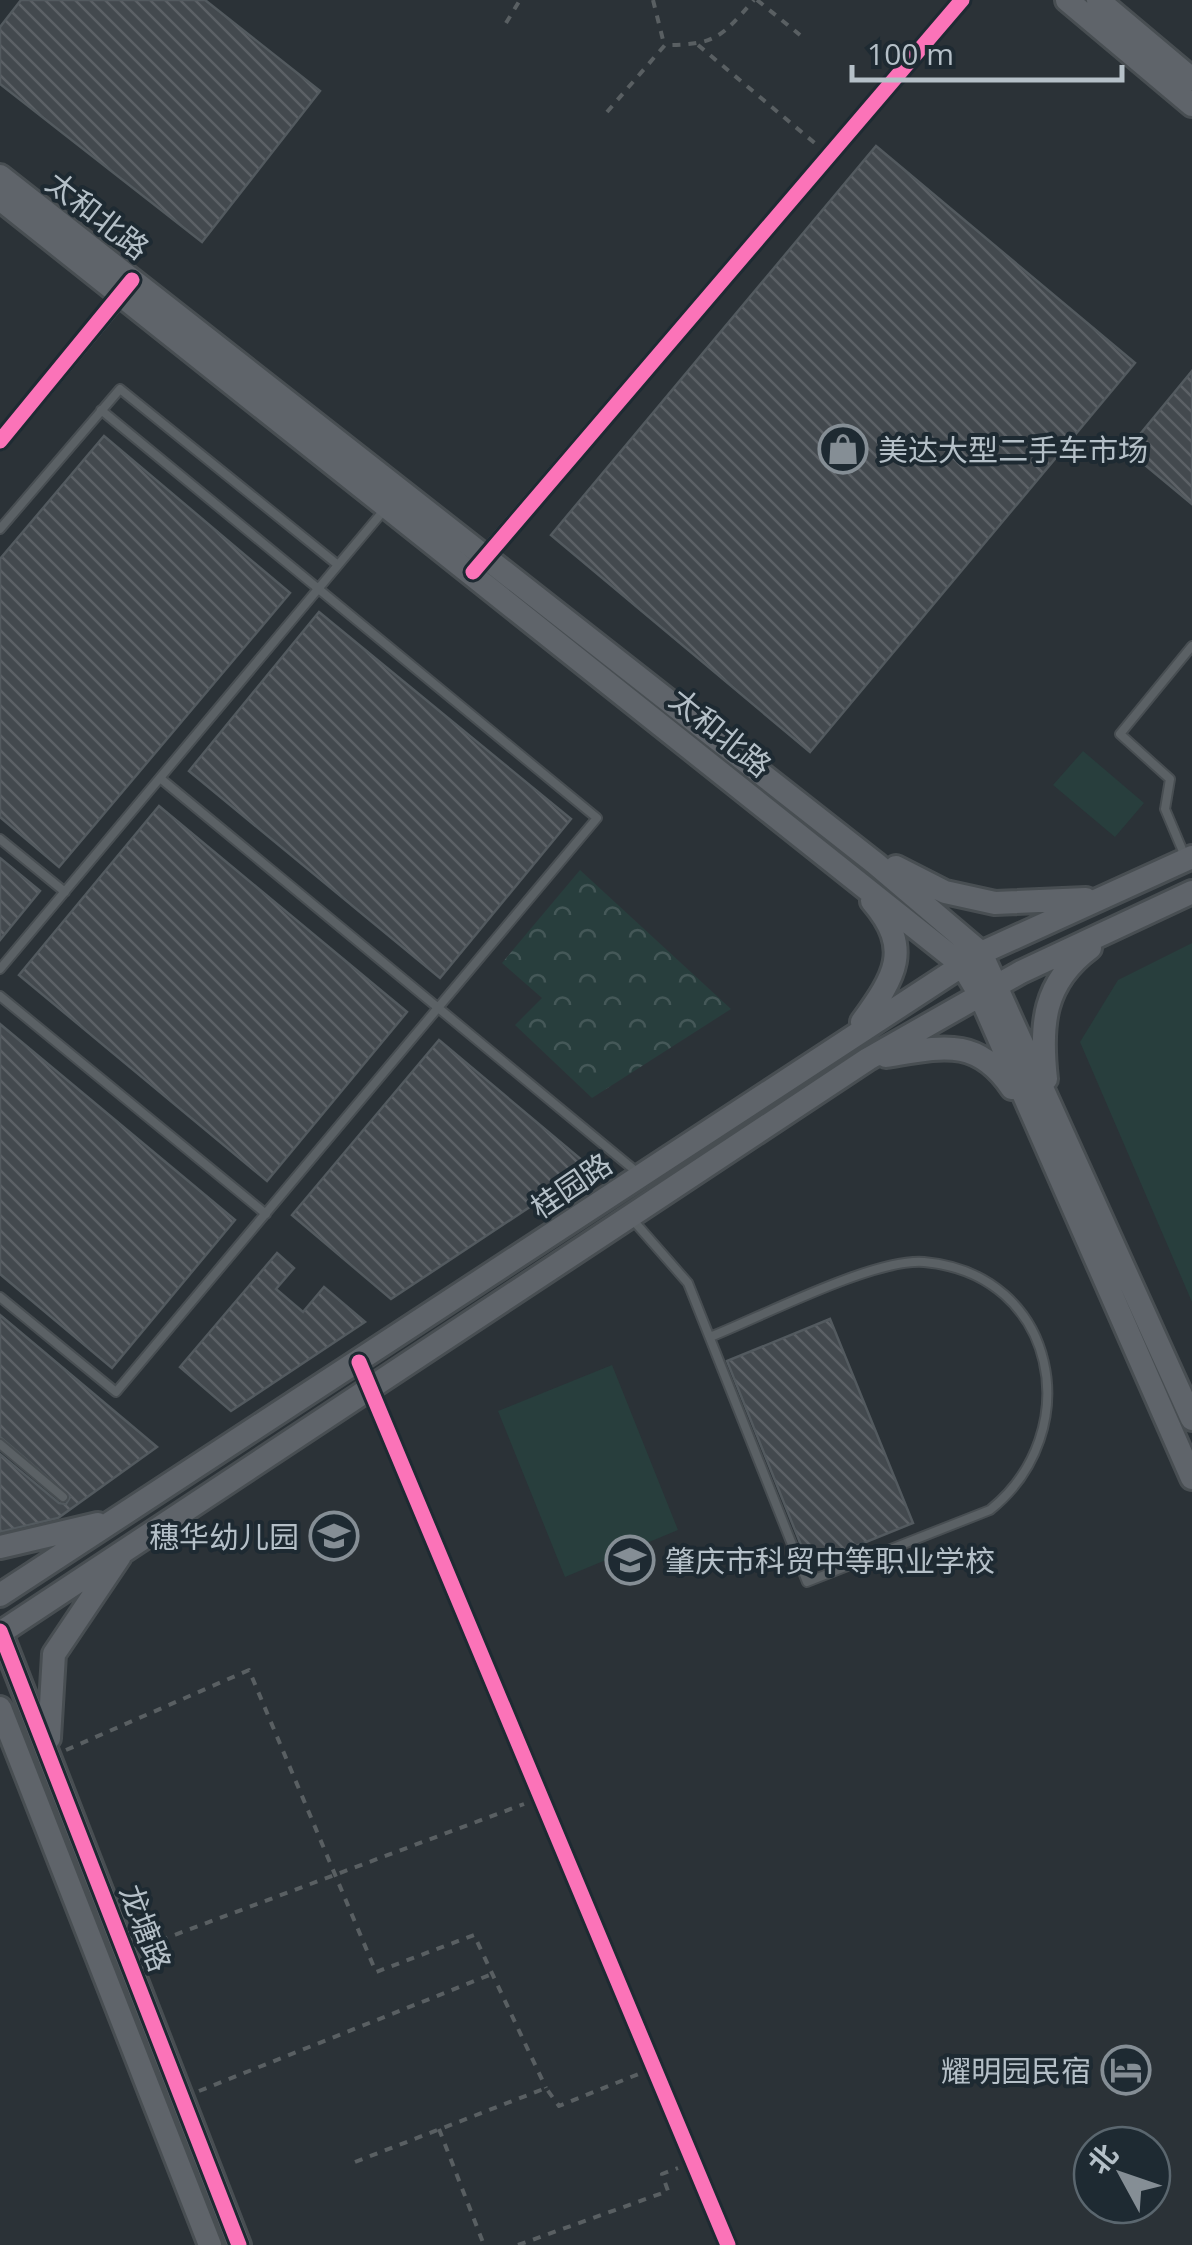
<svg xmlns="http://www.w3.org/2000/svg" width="1192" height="2245" font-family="'Open Sans','Noto Sans SC',sans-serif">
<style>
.forest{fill:url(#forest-crowns)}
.park{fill:#283e3d}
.building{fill:url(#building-back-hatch);stroke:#535a5f;stroke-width:2.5}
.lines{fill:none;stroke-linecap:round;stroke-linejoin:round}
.lane-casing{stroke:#484e52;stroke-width:12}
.street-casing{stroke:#484e52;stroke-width:20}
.secondary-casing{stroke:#484e52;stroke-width:28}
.path{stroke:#595f62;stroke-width:4;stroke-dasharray:8 8;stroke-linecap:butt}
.lane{stroke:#5b6165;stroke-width:8}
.street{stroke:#5b6165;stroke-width:15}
.secondary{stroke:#5f646a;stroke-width:22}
.cycleway-casing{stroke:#1e2a32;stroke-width:21}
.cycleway{stroke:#fb73b8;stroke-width:15}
.labels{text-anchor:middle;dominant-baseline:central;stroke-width:8;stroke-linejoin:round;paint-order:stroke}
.street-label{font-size:30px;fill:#b5c0c8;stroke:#1e2a32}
.poi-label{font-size:30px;fill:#b5c0c8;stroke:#1e2a32;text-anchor:start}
</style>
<defs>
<pattern id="forest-crowns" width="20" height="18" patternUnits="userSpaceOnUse" patternTransform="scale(2.5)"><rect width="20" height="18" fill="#283e3d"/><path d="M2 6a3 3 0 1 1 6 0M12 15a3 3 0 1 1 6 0" fill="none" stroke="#455858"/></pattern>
<pattern id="building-back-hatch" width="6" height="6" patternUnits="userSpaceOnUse" patternTransform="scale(2.5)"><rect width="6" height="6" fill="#43494e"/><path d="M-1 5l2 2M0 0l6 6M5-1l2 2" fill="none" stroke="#5c6166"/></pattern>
</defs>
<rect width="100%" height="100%" fill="#2b3237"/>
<!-- forest -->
<path class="forest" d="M580,870L731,1009L592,1098L515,1025L542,998L502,963Z"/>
<!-- park -->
<path class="park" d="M1083,751L1144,803L1115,837L1053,785Z
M1192,943V1302L1080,1042L1118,980Z
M612,1365L678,1530L565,1577L498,1411Z"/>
<!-- building -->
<path class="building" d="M21,0H205L320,91L202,242L0,84V27Z
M876,146L1135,363L810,752L551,535Z
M1192,371V504L1127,450Z
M104,436L290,593L59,867L0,817V559Z
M319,612L571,819L440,978L189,771Z
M159,806L407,1012L267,1181L19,975Z
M0,858L40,891L0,940Z
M0,1024L235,1220L112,1368L0,1274Z
M439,1040L590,1167L391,1299L292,1215Z
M277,1253L294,1268L276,1289L303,1312L324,1287L365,1322L231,1411L180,1367Z
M0,1315L157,1447L58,1518L0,1532V1454L59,1503L66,1504L70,1497L0,1437Z
M830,1319L913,1523L809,1565L727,1361Z"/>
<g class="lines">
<!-- lane casing -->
<g class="lane-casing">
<path id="lane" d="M0,529L120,389L338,565
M160,778L638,1173
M0,839L65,892
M1184,854L1165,809L1170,779L1120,734L1192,646
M0,969L385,509
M0,996L266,1214
M632,1219L688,1283L807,1582L990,1510C1087,1432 1058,1274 924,1262C874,1258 761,1317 710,1337
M0,1297L116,1392L597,818L101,410
M0,1444L63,1497"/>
</g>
<!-- street casing -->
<g class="street-casing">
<path id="street" d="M0,441L125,290
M480,563L962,0
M359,1362L728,2245"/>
</g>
<!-- secondary casing -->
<g class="secondary-casing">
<path id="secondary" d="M1067,0L1192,105
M1098,0L1192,79
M0,176L875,863L981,953L1192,1419
M0,199L962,965L980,995L1192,1478
M896,867L945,892L995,903L1086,899
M862,1022C895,976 913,949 872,901
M886,1056C941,1047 977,1036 1012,1088
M1046,1079C1040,1025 1043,983 1090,948
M0,1547L98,1524
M0,1595L981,953L1192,857
M0,1631L239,2245
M0,1633L868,1059L1021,972L1192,892
M0,1708L210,2245
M49,1738L54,1654L120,1556"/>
</g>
<!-- path -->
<path class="path" d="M653,0L664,44
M757,0L800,35
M506,23L520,0
M698,45L817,145
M607,112L665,45C716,45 721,37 754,0
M66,1750L249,1670L376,1972L474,1935L546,2088
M145,1946L524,1804
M199,2091L492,1974
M439,2129L484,2245
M355,2162L546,2088L559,2106L641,2073
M518,2245L668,2191L662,2174L678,2168"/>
<!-- lane -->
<use href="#lane" class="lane"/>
<!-- street -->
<use href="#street" class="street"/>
<!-- secondary -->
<use href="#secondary" class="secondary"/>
<!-- cycleway casing -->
<g class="cycleway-casing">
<path id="cycleway" d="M0,441L132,280
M473,572L962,0
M359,1362L728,2245
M0,1631L239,2245"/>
</g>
<!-- cycleway -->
<use href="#cycleway" class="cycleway"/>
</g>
<!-- icons -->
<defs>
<g id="shop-ring" transform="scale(2.5)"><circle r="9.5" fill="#1e2a32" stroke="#858e95" stroke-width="1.5"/><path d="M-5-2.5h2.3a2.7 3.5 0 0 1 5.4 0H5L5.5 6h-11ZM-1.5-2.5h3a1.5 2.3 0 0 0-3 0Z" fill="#858e95"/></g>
<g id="school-ring" transform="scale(2.5)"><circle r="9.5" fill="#1e2a32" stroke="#858e95" stroke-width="1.5"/><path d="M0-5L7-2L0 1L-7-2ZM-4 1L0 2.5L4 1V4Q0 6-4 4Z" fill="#858e95"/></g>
<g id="hotel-ring" transform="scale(2.5)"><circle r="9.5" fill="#1e2a32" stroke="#858e95" stroke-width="1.5"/><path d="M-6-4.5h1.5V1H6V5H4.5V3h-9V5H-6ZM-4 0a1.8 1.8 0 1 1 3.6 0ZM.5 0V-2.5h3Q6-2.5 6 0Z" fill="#858e95"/></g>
</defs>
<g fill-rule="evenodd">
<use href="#shop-ring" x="843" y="449"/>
<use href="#school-ring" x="334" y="1536"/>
<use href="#school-ring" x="630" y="1560"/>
<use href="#hotel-ring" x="1126" y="2070"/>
</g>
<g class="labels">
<!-- street labels -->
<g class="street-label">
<text transform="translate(98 215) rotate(38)">太和北路</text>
<text transform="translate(721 732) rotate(39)">太和北路</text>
<text transform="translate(571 1185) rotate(-34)">桂园路</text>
<text transform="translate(146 1928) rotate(69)">龙塘路</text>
</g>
<!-- poi labels -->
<g class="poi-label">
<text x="878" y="449">美达大型二手车市场</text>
<text x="299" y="1536" text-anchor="end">穗华幼儿园</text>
<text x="665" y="1560">肇庆市科贸中等职业学校</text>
<text x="1091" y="2070" text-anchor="end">耀明园民宿</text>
</g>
</g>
<!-- north arrow -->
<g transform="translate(1122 2175) rotate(310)"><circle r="48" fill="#1e2a32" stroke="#5a666e" stroke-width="2.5"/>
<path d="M0-8L18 38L0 25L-18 38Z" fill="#858e95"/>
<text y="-15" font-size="28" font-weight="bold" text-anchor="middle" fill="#b5c0c8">北</text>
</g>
<!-- scale -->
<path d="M852 65v15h270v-15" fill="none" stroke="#b5c0c8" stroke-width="5"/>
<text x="867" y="65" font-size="30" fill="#b5c0c8" stroke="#1e2a32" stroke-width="8" paint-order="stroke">100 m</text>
</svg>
